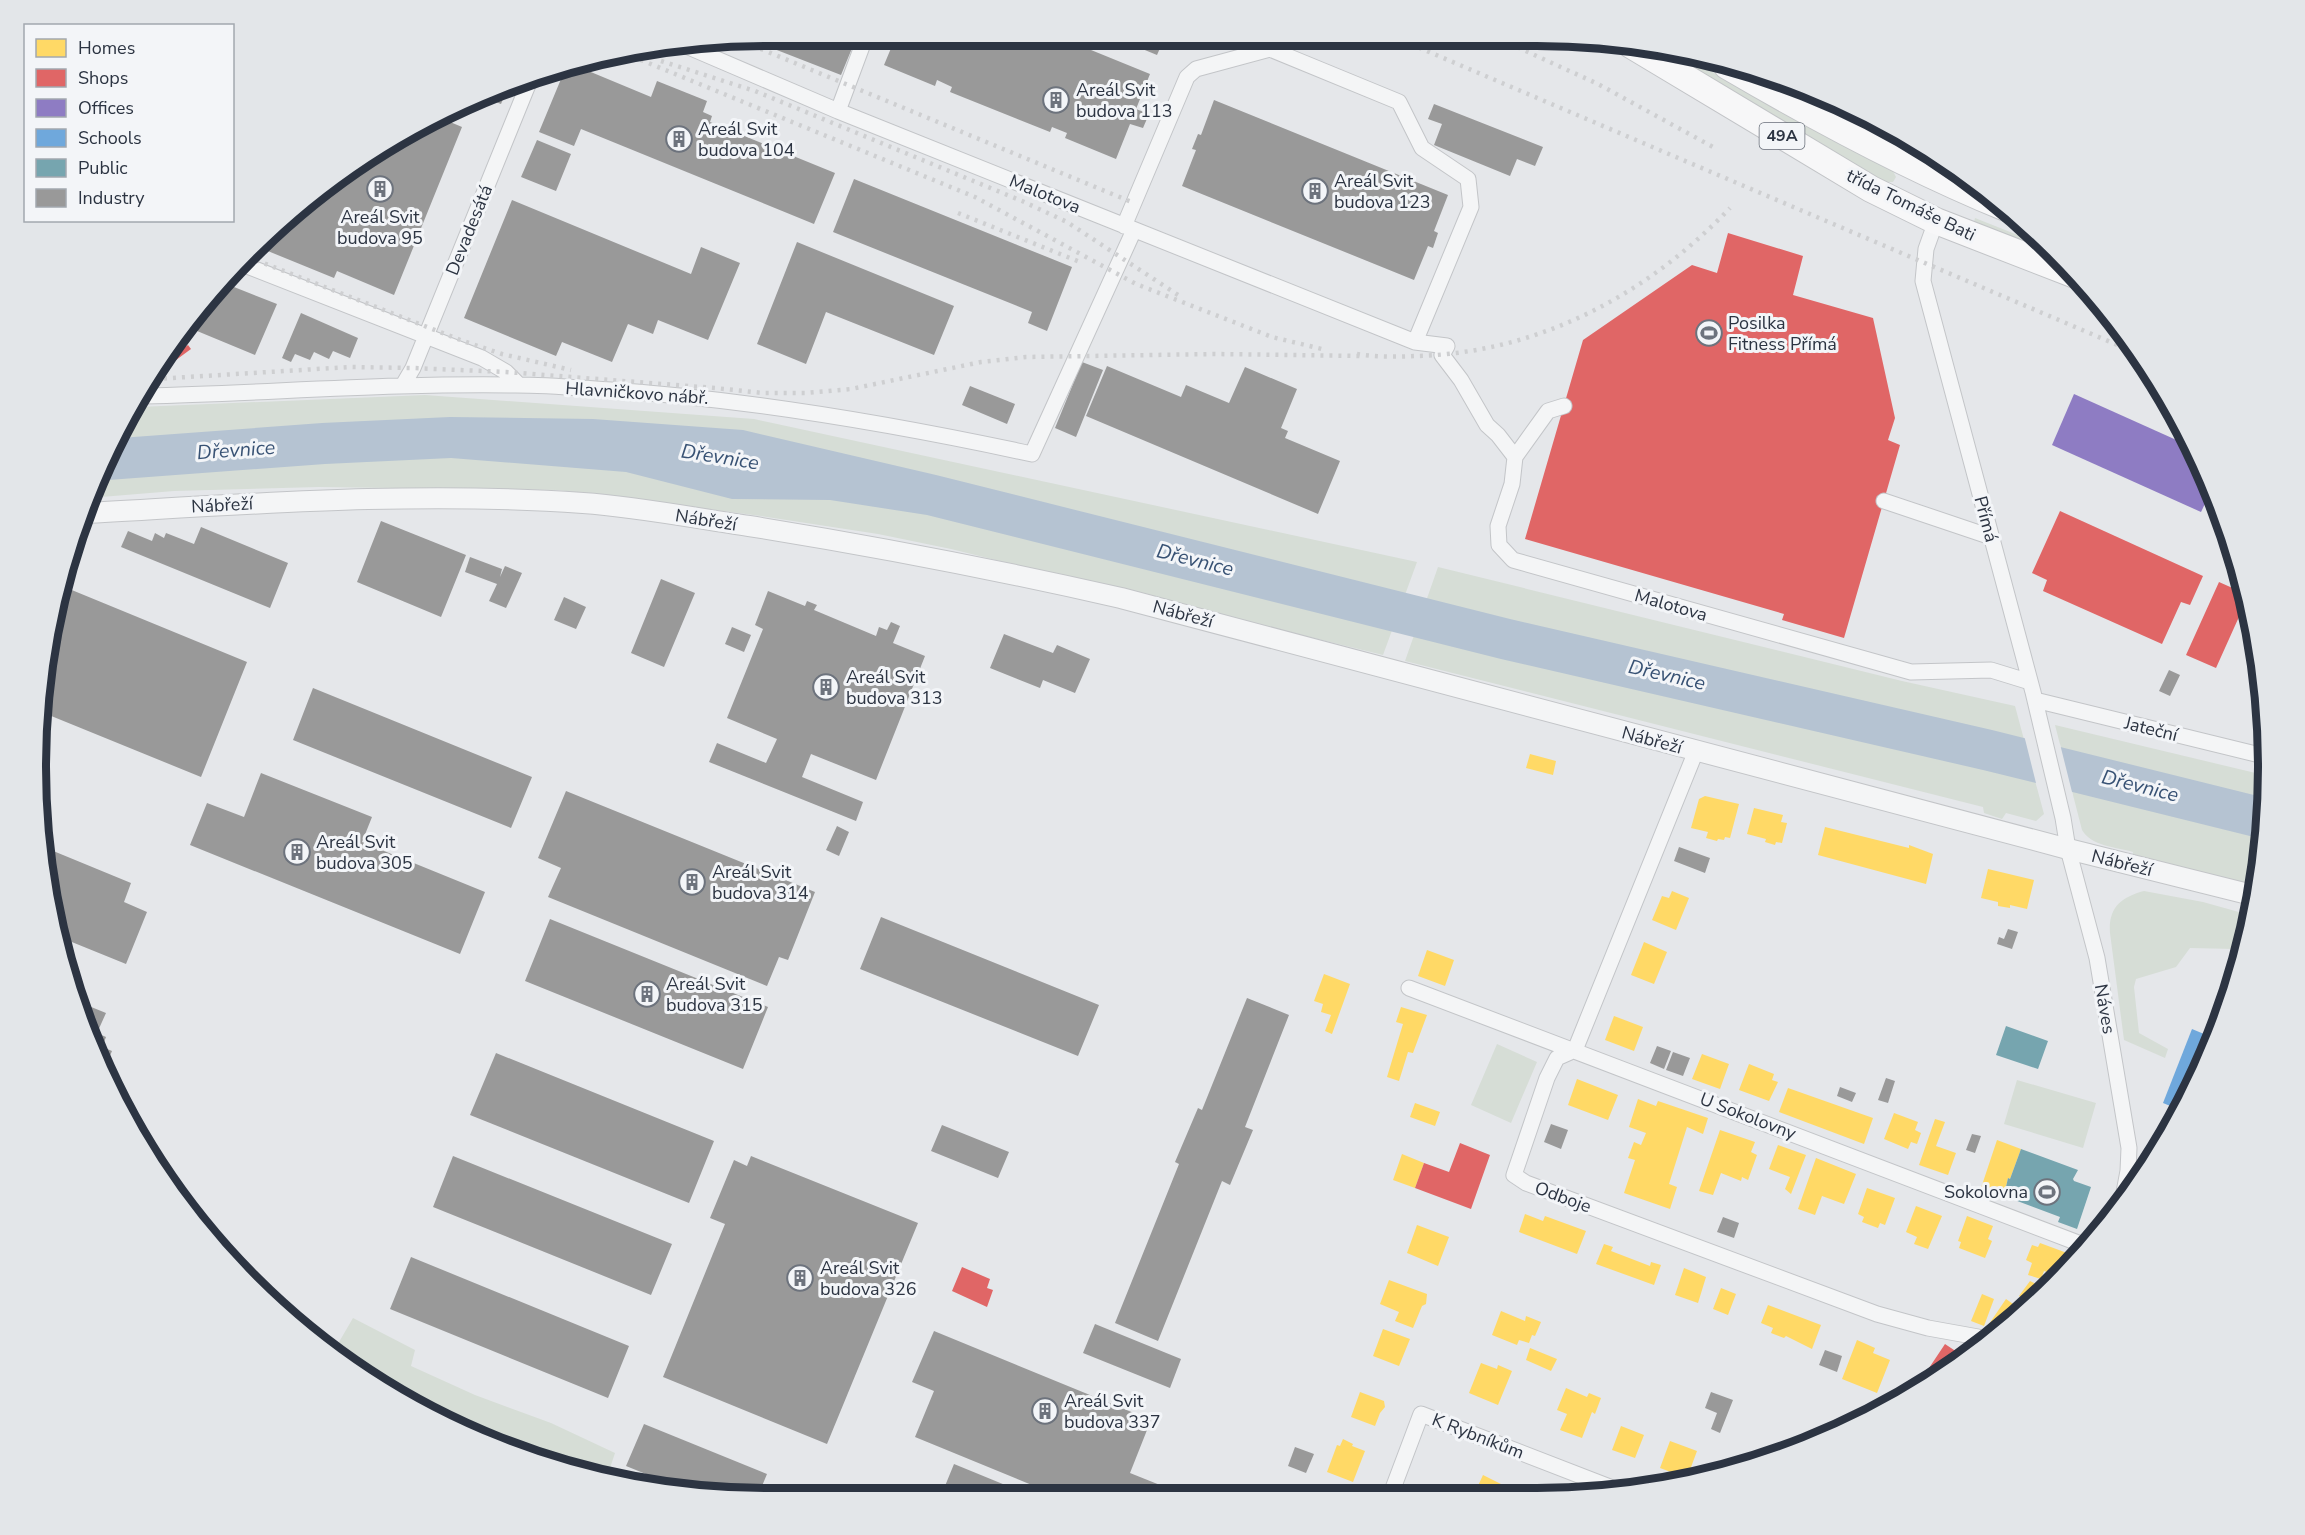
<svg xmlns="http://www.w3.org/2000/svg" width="2305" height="1535" font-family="'Nunito Sans',sans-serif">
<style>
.green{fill:#d6ddd6}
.water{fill:#b5c3d2}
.pier{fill:#e5e7ea}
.homes{fill:#ffd966}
.shops{fill:#e06666}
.offices{fill:#8e7cc3}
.schools{fill:#6fa8dc}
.public{fill:#76a5af}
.industry{fill:#999}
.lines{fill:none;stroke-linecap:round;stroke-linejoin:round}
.minor-casing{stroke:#c3c5c8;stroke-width:17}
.tertiary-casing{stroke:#c3c5c8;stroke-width:22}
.primary-casing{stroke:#c2c4c7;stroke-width:28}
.minor{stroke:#f4f5f6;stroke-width:15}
.tertiary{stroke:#f4f5f6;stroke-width:20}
.primary{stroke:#f7f7f8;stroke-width:26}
.rail{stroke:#cecfd1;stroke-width:4.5;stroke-dasharray:3 6;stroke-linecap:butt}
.labels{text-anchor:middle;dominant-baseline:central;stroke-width:6;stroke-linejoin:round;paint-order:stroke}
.shield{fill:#f3f5f8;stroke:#686e79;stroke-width:1.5}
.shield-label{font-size:16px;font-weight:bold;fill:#2c3442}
.poi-label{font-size:18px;fill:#2c3442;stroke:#f3f5f8;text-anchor:start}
.street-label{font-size:18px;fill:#2c3442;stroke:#f3f5f8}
.water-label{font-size:20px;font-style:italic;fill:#385274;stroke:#f3f5f8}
.rim{fill:none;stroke:#2c3442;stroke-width:8}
</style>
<rect width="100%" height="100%" fill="#e5e7ea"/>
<!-- green -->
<path class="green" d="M1659,48L1673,49L1771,106L1892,169L1896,177L1893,182H1882Z
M1797,90L1861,112L1940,161L1885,136Z
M1975,218L2053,249L2060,257L1974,222Z
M425,395L754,419L1417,562L1383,655L951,549L878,534L761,516L617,497L558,490L319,487L174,491L89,498L92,488L138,407Z
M1438,567L1902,681L2015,706L2044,814L2036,821L2006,813L2002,819L1984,813L1983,807L1405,661Z
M2055,725L2268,776L2257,888L2132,857L2133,852C2116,847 2091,846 2082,830Z
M2144,891L2203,902L2253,916L2246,939L2235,949L2190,948L2176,967L2136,979L2134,987L2139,1033L2168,1049L2165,1058L2124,1040L2110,933C2108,908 2121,897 2144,891Z
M1497,1044L1537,1062L1511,1123L1471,1105Z
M2017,1080L2096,1103L2083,1148L2004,1124Z
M353,1318L415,1350L411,1366L475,1395L551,1423L615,1453L609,1471L646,1487L625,1485L444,1423L332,1354Z"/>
<!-- water -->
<path class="water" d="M450,417L593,419L743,430L936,475L1510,619L1992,730L2266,798L2262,839L1983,770L1501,659L927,515L830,500L732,499L626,472L451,458L325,464L95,481L120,438L322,423Z"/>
<!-- pier -->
<path class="pier" d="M2024,735L2060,744L2073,796L2037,787Z"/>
<!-- homes -->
<path class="homes" d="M1530,754L1556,761L1553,775L1526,768Z
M1705,796L1739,804L1730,838L1725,837L1724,840L1718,839L1717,841L1706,838L1708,832L1691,828L1699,799Z
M1754,808L1783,815L1781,822L1787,823L1782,843L1776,842L1775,845L1765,842L1766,839L1747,834Z
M1825,827L1909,848V845L1933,854L1926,884L1818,855Z
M1988,869L2034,880L2027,909L2010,905V908L1998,906V902L1981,898Z
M1672,891L1689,898L1676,930L1652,920L1662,896L1669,898Z
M1644,942L1667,952L1654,984L1631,975Z
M1427,950L1454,960L1445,986L1418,976Z
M1324,974L1350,984L1332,1034L1325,1031L1331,1015L1321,1012L1323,1004L1314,1001Z
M1401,1007L1427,1015L1413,1053L1408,1052L1399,1081L1387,1077L1403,1024L1396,1022Z
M1614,1016L1643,1027L1634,1051L1605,1040Z
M1702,1054L1729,1064L1720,1089L1692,1079Z
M1749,1064L1774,1074L1772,1080L1778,1082L1769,1101L1739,1090Z
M1577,1079L1618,1095L1608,1120L1568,1105Z
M1788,1088L1873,1118L1864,1144L1779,1112Z
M1638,1099L1656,1106L1658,1101L1708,1118L1703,1134L1687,1127L1669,1184L1677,1187L1670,1209L1624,1193L1635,1160L1628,1158L1634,1142L1641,1145L1646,1133L1629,1127Z
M1415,1103L1440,1112L1435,1126L1410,1117Z
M1894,1113L1918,1122L1915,1130L1921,1133L1917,1144L1911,1142L1908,1149L1884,1139Z
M1935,1119L1945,1122L1936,1146L1956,1153L1948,1175L1919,1165Z
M1720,1130L1755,1142L1751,1152L1757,1155L1748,1180L1742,1177L1741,1181L1721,1173L1713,1195L1699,1191Z
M1997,1140L2021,1149L2010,1179L2008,1178L2004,1196L1981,1188Z
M1778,1145L1806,1155L1791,1194L1785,1189L1790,1177L1769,1169Z
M1402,1154L1424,1163L1415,1188L1393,1180Z
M1816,1158L1856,1174L1844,1204L1822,1196L1815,1215L1798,1209Z
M1867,1188L1895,1198L1885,1225L1880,1223L1878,1228L1862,1222L1864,1217L1858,1214Z
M1916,1206L1942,1216L1928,1249L1914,1244L1917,1237L1906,1232Z
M1525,1214L1543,1221L1545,1216L1586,1231L1577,1254L1519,1232Z
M1967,1216L1993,1226L1988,1239L1992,1241L1985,1258L1959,1248L1961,1242L1958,1241Z
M1417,1225L1449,1237L1438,1266L1407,1253Z
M2040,1243L2067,1253L2058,1276L2044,1271L2041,1279L2028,1275L2032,1263L2026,1260L2032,1245L2038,1247Z
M1604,1244L1613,1247L1611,1251L1650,1266L1651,1262L1661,1265L1654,1285L1596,1264Z
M1684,1268L1706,1277L1698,1303L1675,1295Z
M1389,1280L1427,1294L1426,1304L1422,1306L1413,1328L1395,1321L1399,1312L1380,1304Z
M2030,1281L2049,1290L2031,1305L2019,1296Z
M1721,1288L1736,1294L1728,1315L1713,1309Z
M1982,1294L1994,1299L1984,1326L1971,1321Z
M2006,1299L2023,1311L1999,1330L1989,1324Z
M1768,1305L1821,1325L1812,1349L1786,1336L1784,1338L1771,1333L1773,1328L1761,1323Z
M1501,1311L1525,1321L1526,1316L1541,1322L1535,1336L1532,1335L1529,1343L1519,1340L1517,1345L1492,1335Z
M1383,1329L1410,1339L1399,1366L1373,1356Z
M1857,1340L1875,1348L1873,1353L1890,1360L1877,1393L1842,1379Z
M1530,1348L1557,1359L1551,1371L1526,1360Z
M1481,1363L1497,1369L1498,1365L1512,1371L1498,1405L1469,1393Z
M1566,1388L1587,1397L1589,1393L1601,1398L1595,1414L1592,1412L1582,1438L1560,1430L1567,1414L1557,1410Z
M1360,1392L1384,1401L1385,1407L1380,1413L1375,1426L1351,1417Z
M1621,1426L1644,1435L1635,1458L1612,1450Z
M1343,1439L1353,1444L1352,1446L1365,1451L1353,1482L1327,1472L1337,1445L1340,1446Z
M1670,1441L1697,1451L1687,1478L1660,1468Z
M1483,1475L1505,1486L1500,1499H1469L1474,1487L1477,1488Z"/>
<!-- shops -->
<path class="shops" d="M1728,233L1803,256L1793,295L1873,318L1895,418L1888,440L1900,445L1844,638L1782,620L1784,614L1525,539L1583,340L1692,265L1717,273Z
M188,345L191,349L176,360L173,356Z
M2060,511L2203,576L2190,605L2181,602L2162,644L2043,591L2047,580L2032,573Z
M2219,582L2246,594L2247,599L2216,668L2186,655Z
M1460,1143L1490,1155L1471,1209L1415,1188L1424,1163L1449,1172Z
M962,1267L990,1279L987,1288L993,1290L987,1307L952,1291Z
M1945,1344L1966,1358L1944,1376L1913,1392Z"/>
<!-- offices -->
<path class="offices" d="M2074,394L2192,447L2213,487L2201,512L2052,445Z"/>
<!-- schools -->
<path class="schools" d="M2192,1029L2216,1039L2180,1110L2163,1103Z"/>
<!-- public -->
<path class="public" d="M2006,1026L2048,1041L2038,1069L1996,1055Z
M2021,1149L2078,1170L2073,1179L2074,1181L2091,1187L2077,1229L2058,1222L2060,1217L2004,1196L2008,1178L2010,1179Z"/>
<!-- industry -->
<path class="industry" d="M1064,39L1150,74L1136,109L1149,114L1143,128L1130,124L1116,159L1065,138L1067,133L1052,127L1050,132L950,92L952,87L937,80L935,86L884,65L894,41Z
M1118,39H1164L1157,55Z
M855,41L841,75L756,42Z
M574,65L651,97L657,81L707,101L703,112L712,116L710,122L835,173L814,224L581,129L574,146L539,132L566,67Z
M508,87L501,104L485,98Z
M1214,100L1448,195L1434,231L1438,233L1433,248L1428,246L1414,280L1182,186L1196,150L1192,149L1198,134L1201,135Z
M1434,104L1543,147L1535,166L1517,159L1510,176L1434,145L1442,124L1428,119Z
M443,119L462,127L394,295L337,271L334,278L258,247L285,218L361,159Z
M537,140L571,154L556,191L521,177Z
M854,179L1072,267L1047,331L1028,323L1032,312L833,232Z
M512,200L691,274L701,247L740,263L708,340L658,320L653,334L628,324L612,362L562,342L556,356L464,318Z
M797,242L954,306L934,355L826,312L806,364L757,344Z
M224,283L277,304L255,355L185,326Z
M301,313L358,338L350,358L333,351L329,359L314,352L310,360L295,354L291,362L282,358Z
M1082,362L1103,370L1076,437L1055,428Z
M1107,366L1181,397L1186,385L1229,403L1245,367L1297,389L1281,428L1288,431L1285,438L1340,461L1318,514L1086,416Z
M970,386L1015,404L1007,424L962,405Z
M381,521L466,555L441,617L357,582Z
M201,527L288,563L270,608L121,547L128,531L152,541L155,533L164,538L166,533L194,544Z
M470,557L502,569L500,577L505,566L522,573L506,608L489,601L497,584L465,572Z
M661,579L695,593L664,667L631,653Z
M62,586L247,662L201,777L39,711L50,624Z
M768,591L805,606L807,601L817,605L814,610L876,636L879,627L887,630L891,622L900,626L893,643L925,656L876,780L811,754L802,777L863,802L856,821L709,762L717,743L766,763L777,739L727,718L763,629L755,625Z
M564,597L586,607L576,629L554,620Z
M732,627L751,635L744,652L725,644Z
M1004,634L1053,653L1057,645L1090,659L1075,693L1043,680L1040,688L990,668Z
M2169,670L2180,675L2170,696L2159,691Z
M313,688L532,777L511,828L293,740Z
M261,773L372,817L362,842L485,892L460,954L190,845L207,803L244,817Z
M566,791L815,892L788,960L779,957L767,986L548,897L561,868L538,858Z
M837,826L849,832L839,856L826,850Z
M1679,847L1710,858L1705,873L1674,861Z
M46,848L131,883L124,902L147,912L126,964L57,936L50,911Z
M881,917L1099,1005L1078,1056L860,969Z
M550,919L768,1007L743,1069L525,981Z
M2008,929L2018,932L2012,949L1997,944L1999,937L2004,939Z
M1247,998L1289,1015L1245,1127L1253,1130L1230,1185L1222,1181L1158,1341L1115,1323L1179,1164L1175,1162L1198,1108L1202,1110Z
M74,1000L106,1013L97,1033L106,1037L103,1045L94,1042L93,1043Z
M93,1043L112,1051L109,1058L98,1054Z
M1657,1046L1671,1051L1664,1069L1650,1063Z
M1673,1052L1690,1058L1683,1076L1666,1070Z
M496,1053L714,1141L689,1203L470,1115Z
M1886,1078L1895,1081L1888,1103L1878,1100Z
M1840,1087L1856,1093L1852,1102L1837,1096Z
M1551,1124L1568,1130L1561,1149L1544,1142Z
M942,1125L1009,1152L998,1178L931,1151Z
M1972,1134L1981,1136L1975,1153L1966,1150Z
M453,1156L672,1244L651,1295L433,1207Z
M751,1156L918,1223L827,1444L663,1377L725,1224L710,1218L734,1160L747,1166Z
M1723,1217L1739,1223L1734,1238L1717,1232Z
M411,1257L629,1346L608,1398L390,1309Z
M263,1294L287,1308L284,1314L262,1295Z
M1095,1324L1181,1359L1170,1388L1083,1353Z
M934,1331L1151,1420L1130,1473L1180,1493L1177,1499H1066L915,1437L934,1391L912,1382Z
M1825,1350L1842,1356L1837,1372L1819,1365Z
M1711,1392L1733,1400L1720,1433L1711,1429L1717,1413L1705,1408Z
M644,1424L767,1474L757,1498L688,1491L626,1466Z
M1295,1447L1314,1454L1306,1473L1288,1466Z
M954,1464L1039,1499H977L945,1486Z"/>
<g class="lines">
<!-- minor casing -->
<g class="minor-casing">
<path id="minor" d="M677,42L838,111L1415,342L1447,346L1442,355L1461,380L1487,425L1498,435L1515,457L1512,484L1498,526L1499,545L1513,560L1911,672L1991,670L2030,682
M838,111L864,41
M1936,221L1926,249L1923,281L2033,692L2063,818L2068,849L2097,958L2129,1148L2128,1171L2122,1203
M1124,226L1187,77L1196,69L1270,49L1399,102L1422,148L1468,179L1471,207L1415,342
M242,264L482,358L506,372L519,385
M403,385L413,368L532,75
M145,396C269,393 392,383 516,385C548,385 580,388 611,390C754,400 893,424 1032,454L1134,230
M1515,457L1548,411L1564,406
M1884,501L1991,537
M2035,700L2268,757
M1696,751L1575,1050L1557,1058L1547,1078L1514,1175L1526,1183L1877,1314L1928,1328L1978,1337L1987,1340
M1409,988L2086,1246
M1389,1499L1421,1414L1620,1491"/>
</g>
<!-- tertiary casing -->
<g class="tertiary-casing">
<path id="tertiary" d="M84,513C250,504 417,491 583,503C639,507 694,518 749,526C874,546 998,570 1121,598L2068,849L2256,896"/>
</g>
<!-- primary casing -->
<g class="primary-casing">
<path id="primary" d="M1631,45L1871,189L1936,221L2075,275
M1727,66C1816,118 1910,169 2006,208"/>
</g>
<!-- minor -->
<use href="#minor" class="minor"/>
<!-- tertiary -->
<use href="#tertiary" class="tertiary"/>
<!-- primary -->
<use href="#primary" class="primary"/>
<!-- rail -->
<path class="rail" d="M1493,36L1598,84L1713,147
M1394,37L2141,355
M744,42L1134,203
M624,53L975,197L1136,284L1272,337L1322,349
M661,61L755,91L1022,201L1067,222L1178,295
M958,213L1080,262
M248,257L463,341L502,354L571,370
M1357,354C1376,357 1397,357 1416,356C1538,353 1647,295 1730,208
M155,379L350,367L413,368L506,372L715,388L763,393H806L851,389L981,362L1026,357L1215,354L1364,356"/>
</g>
<!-- icons -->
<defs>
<g id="building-ring" transform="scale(1.35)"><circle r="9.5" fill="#f3f5f8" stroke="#6d737d" stroke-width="1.5"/><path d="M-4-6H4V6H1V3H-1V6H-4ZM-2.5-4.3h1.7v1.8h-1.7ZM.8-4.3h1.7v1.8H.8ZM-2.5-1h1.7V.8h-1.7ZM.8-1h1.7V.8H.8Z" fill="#6d737d"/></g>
<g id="stadium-ring" transform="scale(1.35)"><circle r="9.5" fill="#f3f5f8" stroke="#6d737d" stroke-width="1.5"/><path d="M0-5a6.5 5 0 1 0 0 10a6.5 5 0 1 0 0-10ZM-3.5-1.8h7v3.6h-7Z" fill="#6d737d"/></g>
</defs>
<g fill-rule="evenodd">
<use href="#building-ring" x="1056" y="100"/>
<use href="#building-ring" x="679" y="139"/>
<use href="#building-ring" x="380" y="189"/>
<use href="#building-ring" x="1315" y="191"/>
<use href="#stadium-ring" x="1709" y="333"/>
<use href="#building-ring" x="826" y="687"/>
<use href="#building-ring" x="297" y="852"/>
<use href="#building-ring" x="692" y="882"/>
<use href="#building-ring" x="647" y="994"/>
<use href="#stadium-ring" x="2047" y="1192"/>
<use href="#building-ring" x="800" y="1278"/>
<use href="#building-ring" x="1045" y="1411"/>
</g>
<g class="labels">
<!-- shield labels -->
<rect class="shield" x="1759.5" y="123" width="45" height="26" rx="4.5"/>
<g class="shield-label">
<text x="1782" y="136">49A</text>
</g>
<!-- poi labels -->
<g class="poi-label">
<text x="1076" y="90">Areál Svit<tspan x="1076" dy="21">budova 113</tspan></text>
<text x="698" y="129">Areál Svit<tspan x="698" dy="21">budova 104</tspan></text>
<text x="1334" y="181">Areál Svit<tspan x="1334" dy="21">budova 123</tspan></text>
<text x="380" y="217" text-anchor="middle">Areál Svit<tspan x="380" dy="21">budova 95</tspan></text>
<text x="1728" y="323">Posilka<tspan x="1728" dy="21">Fitness Přímá</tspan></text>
<text x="846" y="677">Areál Svit<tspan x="846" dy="21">budova 313</tspan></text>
<text x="316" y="842">Areál Svit<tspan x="316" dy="21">budova 305</tspan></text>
<text x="712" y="872">Areál Svit<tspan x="712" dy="21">budova 314</tspan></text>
<text x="666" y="984">Areál Svit<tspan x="666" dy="21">budova 315</tspan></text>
<text x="2028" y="1192" text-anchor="end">Sokolovna</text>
<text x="820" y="1268">Areál Svit<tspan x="820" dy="21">budova 326</tspan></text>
<text x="1064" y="1401">Areál Svit<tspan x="1064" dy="21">budova 337</tspan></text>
</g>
<!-- street labels -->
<g class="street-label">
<text transform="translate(1045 194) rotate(22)">Malotova</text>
<text transform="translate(1911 205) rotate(26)">třída Tomáše Bati</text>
<text transform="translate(469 230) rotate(-68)">Devadesátá</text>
<text transform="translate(637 393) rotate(4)">Hlavničkovo nábř.</text>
<text transform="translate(222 505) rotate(-3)">Nábřeží</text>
<text transform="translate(1986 519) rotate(75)">Přímá</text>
<text transform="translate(706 520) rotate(9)">Nábřeží</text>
<text transform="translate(1671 605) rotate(16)">Malotova</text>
<text transform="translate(1183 614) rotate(15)">Nábřeží</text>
<text transform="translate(2151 729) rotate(14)">Jateční</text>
<text transform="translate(1652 740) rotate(15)">Nábřeží</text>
<text transform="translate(2122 863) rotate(14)">Nábřeží</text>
<text transform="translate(2105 1009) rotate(80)">Náves</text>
<text transform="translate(1748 1116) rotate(21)">U Sokolovny</text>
<text transform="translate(1563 1197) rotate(20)">Odboje</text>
<text transform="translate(1478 1436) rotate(21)">K Rybníkům</text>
</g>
<!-- water labels -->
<g class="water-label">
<text transform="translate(236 450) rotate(-4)">Dřevnice</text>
<text transform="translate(720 457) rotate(9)">Dřevnice</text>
<text transform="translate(1195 560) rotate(14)">Dřevnice</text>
<text transform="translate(1667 675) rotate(13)">Dřevnice</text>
<text transform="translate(2140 786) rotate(14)">Dřevnice</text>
</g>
</g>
<!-- crop -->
<path d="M0 0H2305V1535H0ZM767 46H1537A721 721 0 0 1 2258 767V767A721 721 0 0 1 1537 1488H767A721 721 0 0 1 46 767V767A721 721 0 0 1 767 46Z" fill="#e3e6e9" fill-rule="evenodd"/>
<path class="rim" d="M767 46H1537A721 721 0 0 1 2258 767V767A721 721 0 0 1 1537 1488H767A721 721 0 0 1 46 767V767A721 721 0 0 1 767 46Z"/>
<!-- legend -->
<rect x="24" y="24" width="210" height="198" fill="#f3f5f8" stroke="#a3a8af" stroke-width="1.5"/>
<rect x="36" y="39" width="30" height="18" fill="#ffd966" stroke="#a3a8af" stroke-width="1.5"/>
<text x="78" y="54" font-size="18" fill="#2c3442">Homes</text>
<rect x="36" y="69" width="30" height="18" fill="#e06666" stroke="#a3a8af" stroke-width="1.5"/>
<text x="78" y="84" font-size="18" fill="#2c3442">Shops</text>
<rect x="36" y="99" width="30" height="18" fill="#8e7cc3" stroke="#a3a8af" stroke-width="1.5"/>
<text x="78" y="114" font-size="18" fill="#2c3442">Offices</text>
<rect x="36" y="129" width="30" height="18" fill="#6fa8dc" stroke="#a3a8af" stroke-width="1.5"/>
<text x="78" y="144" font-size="18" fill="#2c3442">Schools</text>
<rect x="36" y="159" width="30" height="18" fill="#76a5af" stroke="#a3a8af" stroke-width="1.5"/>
<text x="78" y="174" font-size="18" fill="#2c3442">Public</text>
<rect x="36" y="189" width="30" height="18" fill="#999999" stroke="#a3a8af" stroke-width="1.5"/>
<text x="78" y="204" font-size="18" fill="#2c3442">Industry</text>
</svg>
